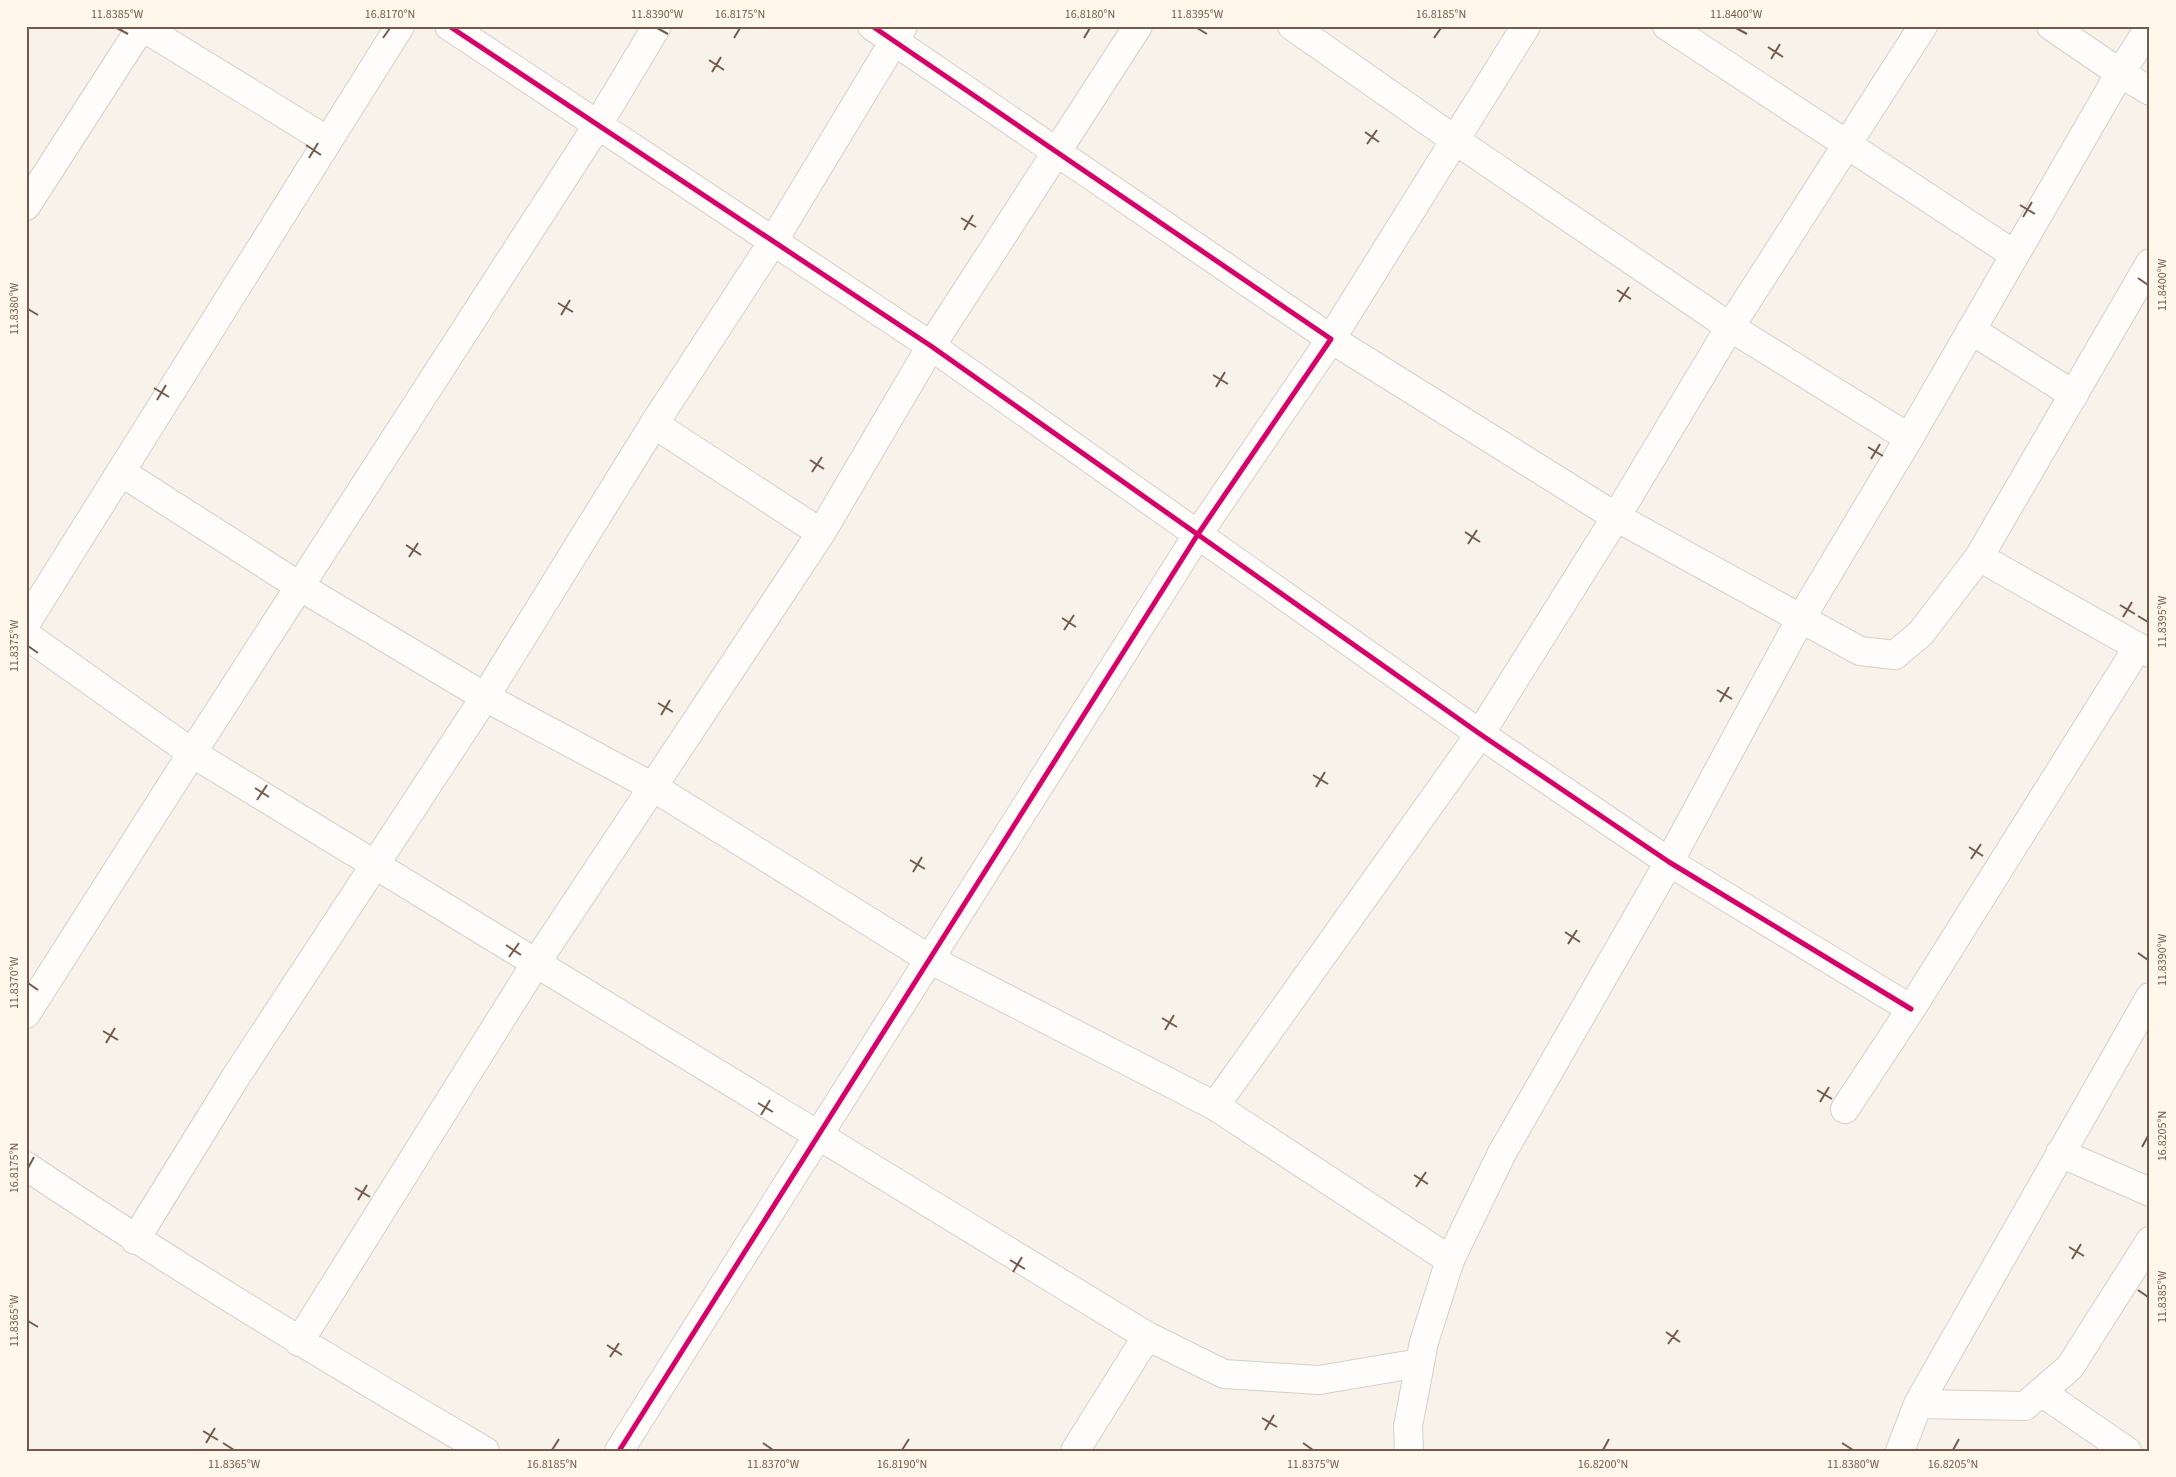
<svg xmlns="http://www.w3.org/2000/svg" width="2176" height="1477" font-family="'Source Sans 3',sans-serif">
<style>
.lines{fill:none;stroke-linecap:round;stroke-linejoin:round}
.street-casing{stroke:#d6cfc8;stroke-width:30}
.secondary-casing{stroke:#d6cfc8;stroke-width:30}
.street{stroke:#fefdfc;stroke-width:28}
.secondary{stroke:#fefdfc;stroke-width:28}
.cycleway-casing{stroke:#fff7eb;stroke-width:8}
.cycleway{stroke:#d6006c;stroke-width:5}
.ticks{fill:none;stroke:#745a4b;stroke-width:2}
.neatline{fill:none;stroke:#745a4b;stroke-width:2}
.ticks-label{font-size:12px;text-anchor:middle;fill:#745a4b}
</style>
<rect width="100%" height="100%" fill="#f7f2ea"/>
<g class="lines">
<!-- street casing -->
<g class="street-casing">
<path id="street" d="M141,26L328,141
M449,26L931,346L1480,734L1669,862L1911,1009
M1292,26L1455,140L1730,327L1909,438
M1526,26L1331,339L1616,517L1860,651L1895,655L1921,633L1979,557L2150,263
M1667,26L2015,255
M2051,26L2120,73L2150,27
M26,206L142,26
M1971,330L2074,395
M654,424L821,533
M121,472L299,586L485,697L653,787L931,960L1215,1106L1450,1260
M1979,557L2138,647
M26,623L400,26
M26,635L192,753L1147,1336L1224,1374L1319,1380L1420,1363
M26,1014L192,753L597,126L657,26
M1215,1106L1480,734L1616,517L1730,327L1923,26
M1845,1109L1911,1009L2138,647L2150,653
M2060,1153L2150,1192
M26,1166C176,1267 329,1360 485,1451
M135,1240L235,1078L485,697L654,424L772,243L902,28
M299,1342L536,963L821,533L931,346L1138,26
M2041,1392L2127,1451
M1918,1404L2025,1406L2070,1367L2150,1241
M619,1451L1198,534L1331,339L872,26
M1075,1451L1147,1336
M1900,1451L1918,1404L2150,997"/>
</g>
<!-- secondary casing -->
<g class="secondary-casing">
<path id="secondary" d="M1409,1451L1408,1426L1424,1342L1450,1260L1502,1153L1669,862L1800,620L1909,438L2120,73L2150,91"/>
</g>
<!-- street -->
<use href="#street" class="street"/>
<!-- secondary -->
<use href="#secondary" class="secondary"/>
<!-- cycleway casing -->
<g class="cycleway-casing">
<path id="cycleway" d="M449,26L931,346L1480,734L1669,862L1911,1009
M619,1451L1198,534L1331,339L872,26"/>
</g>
<!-- cycleway -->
<use href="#cycleway" class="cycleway"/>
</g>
<!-- ticks -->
<path class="ticks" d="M117,28L128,34M657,28L668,34M1197,28L1207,34M1736,28L1747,34M383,38L390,28M734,38L740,28M1084,38L1090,28M1434,38L1441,28M1768,47L1783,57M1771,59L1780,44M709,60L724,70M712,72L721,57M1365,132L1379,142M1367,144L1377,130M306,145L321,155M309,158L318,143M2020,205L2035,214M2023,217L2032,202M961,218L976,227M964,230L973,215M2138,278L2148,285M1617,290L1631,299M1619,302L1629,287M558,303L573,312M28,309L38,315M561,315L570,300M1213,375L1228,384M1216,387L1225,372M154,388L169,397M157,400L166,385M1868,447L1883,456M1871,459L1880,444M810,460L824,469M812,472L822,457M1465,532L1480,542M1468,544L1477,530M406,545L421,555M409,557L418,543M2120,605L2135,614M2138,616L2148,622M2123,617L2132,602M1062,618L1076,627M1064,630L1074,615M28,646L38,653M1717,690L1732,699M1720,702L1729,687M658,703L673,712M661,715L670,700M1313,775L1328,784M1316,787L1325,772M255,788L269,797M257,800L267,785M1969,847L1983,856M1971,859L1981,844M910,860L925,869M913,872L922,857M1565,932L1580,942M1568,944L1577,930M506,945L521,955M2138,953L2148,960M509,957L519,943M28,983L38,990M1162,1018L1177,1027M1165,1030L1174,1015M103,1031L118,1040M106,1043L115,1028M1817,1090L1832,1099M1820,1102L1829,1087M758,1103L773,1112M761,1115L770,1100M2142,1147L2148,1136M28,1168L34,1157M1414,1175L1428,1184M1416,1187L1426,1172M355,1188L370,1197M358,1200L367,1185M2069,1247L2084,1256M2072,1259L2081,1244M1010,1260L1025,1269M1013,1272L1022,1257M2138,1290L2148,1297M28,1321L38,1327M1666,1332L1680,1342M1668,1344L1678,1330M607,1345L622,1355M610,1357L619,1343M1262,1418L1277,1427M1265,1430L1274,1415M203,1431L218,1440M206,1443L215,1428M223,1443L234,1450M763,1443L773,1450M1303,1443L1313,1450M1842,1443L1853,1450M552,1450L559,1439M902,1450L909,1439M1603,1450L1609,1439M1953,1450L1959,1439"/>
<!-- border -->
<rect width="2176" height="1477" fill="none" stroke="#fff7eb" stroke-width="55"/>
<rect x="28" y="28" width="2120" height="1422" class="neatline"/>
<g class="ticks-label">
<text x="117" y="18">11.8385°W</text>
<text x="390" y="18">16.8170°N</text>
<text x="657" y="18">11.8390°W</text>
<text x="740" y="18">16.8175°N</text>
<text x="1090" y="18">16.8180°N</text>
<text x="1197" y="18">11.8395°W</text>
<text x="1441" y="18">16.8185°N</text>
<text x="1736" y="18">11.8400°W</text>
<text transform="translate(2162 285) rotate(-90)" y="4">11.8400°W</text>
<text transform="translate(14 309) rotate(-90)" y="4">11.8380°W</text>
<text transform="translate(2162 622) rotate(-90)" y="4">11.8395°W</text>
<text transform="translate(14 646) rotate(-90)" y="4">11.8375°W</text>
<text transform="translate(2162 960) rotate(-90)" y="4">11.8390°W</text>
<text transform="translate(14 983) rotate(-90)" y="4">11.8370°W</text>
<text transform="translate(2162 1136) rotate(-90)" y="4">16.8205°N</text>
<text transform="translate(14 1168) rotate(-90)" y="4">16.8175°N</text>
<text transform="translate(2162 1297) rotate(-90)" y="4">11.8385°W</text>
<text transform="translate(14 1321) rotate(-90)" y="4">11.8365°W</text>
<text x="234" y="1468">11.8365°W</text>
<text x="552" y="1468">16.8185°N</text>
<text x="773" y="1468">11.8370°W</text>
<text x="902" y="1468">16.8190°N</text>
<text x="1313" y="1468">11.8375°W</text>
<text x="1603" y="1468">16.8200°N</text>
<text x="1853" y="1468">11.8380°W</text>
<text x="1953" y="1468">16.8205°N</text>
</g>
</svg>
